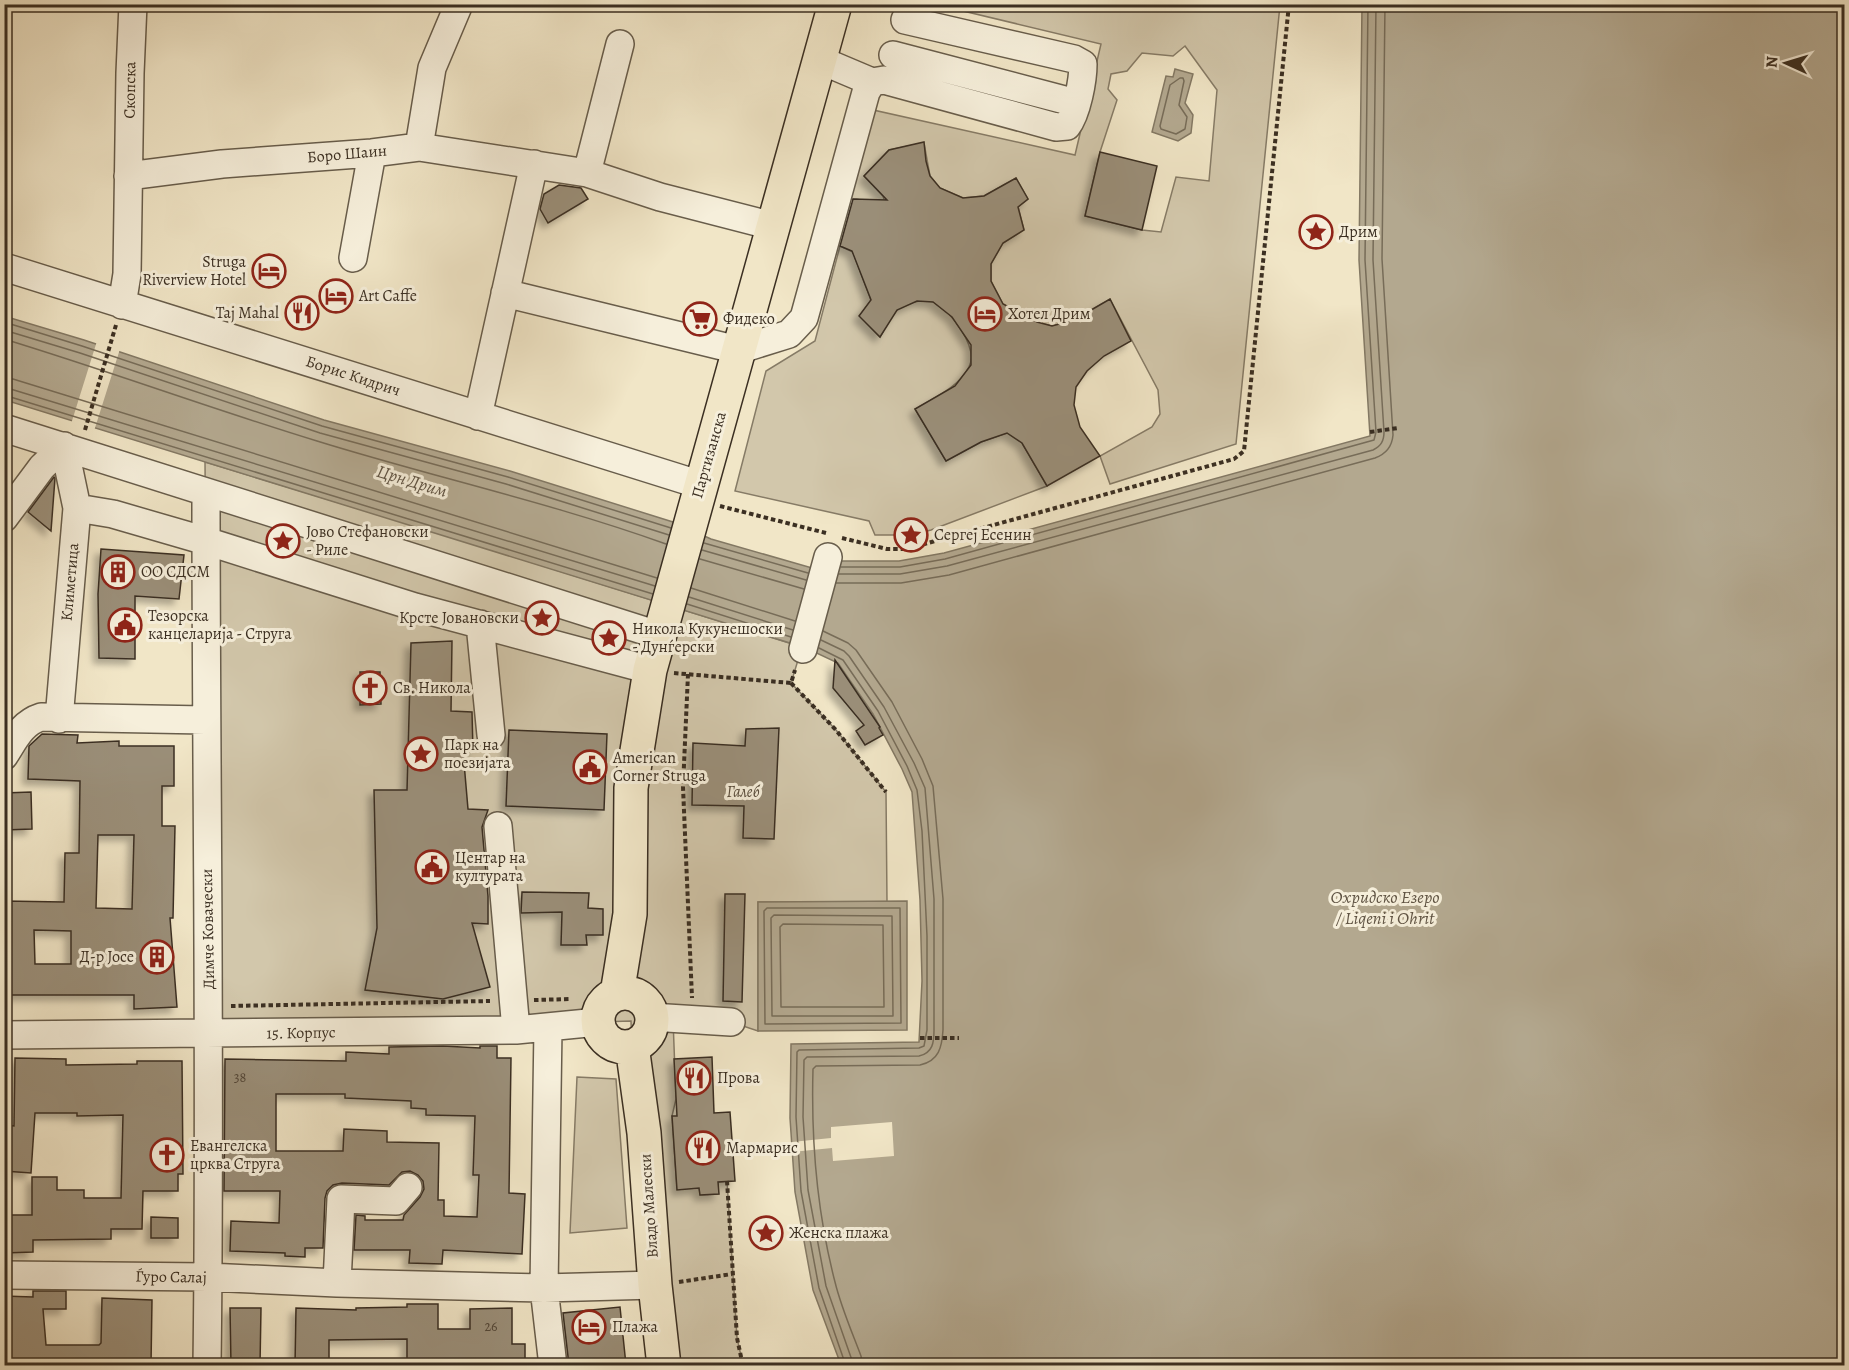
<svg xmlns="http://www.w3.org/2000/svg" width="1849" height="1370" font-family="Alegreya,serif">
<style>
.green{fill:#d2c7ab;stroke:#867b66;stroke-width:1.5;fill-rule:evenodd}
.water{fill:#b3a88f;stroke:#837863;stroke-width:1.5}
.pier{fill:#f1e6c7}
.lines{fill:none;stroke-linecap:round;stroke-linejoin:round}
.shore{stroke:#776c58;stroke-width:1.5}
.building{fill:#9a8e78;stroke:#3b2f22;stroke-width:1.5;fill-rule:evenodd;filter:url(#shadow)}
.minor-casing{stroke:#685d4b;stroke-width:30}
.major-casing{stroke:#3b2f22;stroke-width:36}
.path{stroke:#3b2f22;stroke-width:4;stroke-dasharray:4.5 3;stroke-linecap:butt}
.minor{stroke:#f6efdb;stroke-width:27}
.major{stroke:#f1e6c7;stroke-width:33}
.labels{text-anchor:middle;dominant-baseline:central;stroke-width:6;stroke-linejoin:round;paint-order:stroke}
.number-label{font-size:14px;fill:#534738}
.street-label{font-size:16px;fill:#3b2f22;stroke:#f6efdb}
.poi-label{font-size:16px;fill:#3b2f22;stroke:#f6efdb;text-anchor:start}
.park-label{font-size:16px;font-style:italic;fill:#594d3d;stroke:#f6efdb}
.water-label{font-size:18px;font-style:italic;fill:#5f5343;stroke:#f6efdb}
</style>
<defs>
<filter id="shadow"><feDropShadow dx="-5.5" dy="5.5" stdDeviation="3" flood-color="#0004"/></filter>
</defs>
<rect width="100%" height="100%" fill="#f1e6c7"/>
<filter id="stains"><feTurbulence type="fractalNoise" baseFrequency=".00333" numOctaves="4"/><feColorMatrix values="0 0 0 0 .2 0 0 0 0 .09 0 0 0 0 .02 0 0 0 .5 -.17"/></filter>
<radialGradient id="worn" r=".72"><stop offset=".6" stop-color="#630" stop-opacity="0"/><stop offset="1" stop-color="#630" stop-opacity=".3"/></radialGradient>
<!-- green -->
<path class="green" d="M938,5H1280L1236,444L1110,484L1100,456L1152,427L1160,414L1158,390L1110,299L1074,320L1052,326L1037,322L1003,304L991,281V264L1003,243L1024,230L1018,207L1028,199L1016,178L984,196L963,198L940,188L930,176L924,143L889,150L864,176L883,196L890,218C877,206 869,199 850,199L873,110L1075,155L1101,44ZM1185,46L1217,90L1209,181L1176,177L1161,232L1142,230L1085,216L1100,152L1117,100L1108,89L1111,74L1127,71L1142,53L1173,56Z
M840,246L853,252L871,300L860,316L880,337C885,329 891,315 898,309C907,303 924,298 934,302C951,310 979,348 969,367C958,388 935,397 915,409L946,461L981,442L1007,433L1022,443L1047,486L931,530L911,535H875L869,521L735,491L766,371L815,341Z
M205,462L422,528L802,647L791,683L836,730L886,792L887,902H758V1031L731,1022L673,1019L676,1099L672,1116L677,1189L699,1188L700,1195L718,1194V1182L727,1181L737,1338L743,1365H664L632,1046L631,1021L210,1034Z
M577,1077L616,1079L627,1228L570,1233Z"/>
<!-- water -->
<path class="water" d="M1362,5H1844V1365H841L813,1290L795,1192L790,1118L791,1044L919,1042L922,981L920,900L912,792L902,769L873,714L838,663L806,648L5,400L4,316L84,340L324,420L510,471L673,522L711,539L812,568L832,561H899L944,553L1370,436L1359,260Z
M1175,69L1193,74L1185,103L1193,115L1191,133L1178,141L1152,132L1166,76L1173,77Z
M907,901V1030L758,1031V902Z"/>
<!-- pier -->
<path class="pier" d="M97,341L120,349L94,431L71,424Z
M892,1122L894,1156L833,1161L832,1148L792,1152V1142L831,1138V1127Z"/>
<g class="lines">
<!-- shore -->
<path class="shore" d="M1180,78H1183L1184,81L1179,105L1187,117L1185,129L1176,134L1161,129L1160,126L1170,85Z
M4,322L82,346L322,426L508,477L671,528
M4,330L80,353L320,433L506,484L669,535
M4,339C109,371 212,409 317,441C433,477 552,503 666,544
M4,378L13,379L657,578
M4,387L655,586
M4,395L653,594
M704,543L808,573
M702,550L806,580
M700,559L804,589
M841,567H900L945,559L1374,440L1376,432L1365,260L1368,4
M839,574H900L947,566L1373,450C1381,446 1384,441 1384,432L1373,260L1376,4
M836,583H901L949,575L1375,458C1386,454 1392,447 1393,435L1382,259L1385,4
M691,588L795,621
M689,597L793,630
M687,604L791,637
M823,631L848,643L856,650L892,702L922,759L933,786L943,899V1030C942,1047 939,1061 920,1065L816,1066L813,1069C811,1140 817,1213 835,1282C841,1307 852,1332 861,1356L863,1366
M821,640L844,651L849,656L884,707L914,763L925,788L934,899V1030C934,1042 933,1053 919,1056L807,1057L804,1060L803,1117L808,1190L826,1286L854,1366
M819,648L843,660L878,711L907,766L917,790L922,831L927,936V1030L924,1046L919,1048L799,1050L797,1052L796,1117L801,1191L819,1288L846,1366
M767,908H900L901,1023L765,1024L764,911Z
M774,915L892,916L893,1016H772L771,918Z
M783,924L883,925L884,1007H781L780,927Z"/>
</g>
<!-- building -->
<path class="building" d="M924,142L926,161L930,176L940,188L963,198L984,196L1016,178L1028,199L1018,207L1024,230L1003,243L991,264V281L1003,304L1037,322L1052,326L1074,320L1110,299L1131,341L1104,356L1087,371L1076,387L1074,405L1080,427L1100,456L1047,486L1022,443L1007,433L981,442L946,461L915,409L955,386L971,365V345L952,317L933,302L917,301L897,310L880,337L859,316L871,300L852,251L840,246L853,199L887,200L864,176L889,150Z
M1100,152L1157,166L1142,230L1085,216Z
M559,185L581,188L588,199L548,223L540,209L544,194Z
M54,477L55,478L51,531L28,512Z
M101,549L184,555L179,599L135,596V659L99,658L98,594Z
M452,641L451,711L472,712L473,752L463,751L468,809L488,810L482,827L488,896V924L472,923L490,987L443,999L365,990L377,928L374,790H407L411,643Z
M835,660L880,727L879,728L883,735L865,745L856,731L864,725L833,688Z
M360,672H380L381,704L360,705Z
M779,728L774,839L743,838L744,806L692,805L693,743L745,746L746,729Z
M509,730L607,734L604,810L506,806Z
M42,734L78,735L77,743L119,741V746H174V786H162V826H175L173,918H170L177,1007L134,1009V995H10L9,936H4V901L64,902L65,853H79L80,781L28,779L29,746ZM98,835H134L132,909L96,908ZM34,930L71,931V964H35Z
M31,792L32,829L4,830V793Z
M522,892L589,893L588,908L603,909V935H586L587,945H561L562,912L521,913Z
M725,894H745L742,1002L723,1001Z
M443,1046L480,1048V1046H497V1058H511L509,1193L525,1194L522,1254L443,1250L442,1264L409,1263L410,1250H354L356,1215L365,1216V1220H403L404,1215L420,1197L424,1189L423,1181L418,1175L410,1171L402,1172L389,1185L342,1183L333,1185L327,1191L325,1198L323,1248H305V1257L285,1256V1253L230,1251L231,1221L279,1223L280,1191H224L225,1059L346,1061V1052L389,1054V1047ZM276,1094H345V1098L411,1101V1108L426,1109V1115L475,1116L473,1175H479L477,1217L444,1216V1200H438L439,1143L387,1142V1131L344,1129L343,1151H276Z
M712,1057L714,1113L730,1112L735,1181L718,1182L719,1194L700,1195L699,1188L677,1190L672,1116H677L674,1059Z
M15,1058L66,1059V1065L137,1064V1061H182L183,1174H178V1191H143L142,1229H111V1239L33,1240V1252L4,1253V1215H32V1177H57V1190H84V1198H121L123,1115L77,1116V1113H35L31,1173L4,1171V1125L14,1126Z
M151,1217L178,1218V1238H151Z
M33,1291H66V1309H43L46,1345H99L101,1343L102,1298L152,1300L151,1365H4V1296L33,1297Z
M407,1304H438V1329H470V1309L512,1308V1344H525V1365H480V1361L407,1360V1339L329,1340V1365H295L296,1308L356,1310V1308L407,1307Z
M620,1307L626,1365H569L563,1313Z
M230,1308H261L260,1365H231Z"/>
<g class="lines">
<!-- minor casing -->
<g class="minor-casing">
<path id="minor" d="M893,55L1076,103
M820,60L872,82L884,80L1056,127L1067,126C1077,113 1083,80 1083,64L1074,59L905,20
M419,147L587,173L660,197L773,226
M587,173L620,44
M128,176L222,164L372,153L419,147L432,68L459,4
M353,258L372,153
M4,267L701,485
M505,293L738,350L789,334L804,318L866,92L872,82
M122,305L127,274L130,73L133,4
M478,416L534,164
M4,428L658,635
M206,493C206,784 211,1074 207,1366
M77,508L113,514L206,541L415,607L650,670
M4,518L42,467L64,446
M480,624L491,735
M803,649L828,557
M59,719L77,508L64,446
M4,756C15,739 22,723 41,717L205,720
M498,826L516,1030
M651,1017L731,1022
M548,1028L544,1288L553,1366
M4,1035L516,1030L598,1022
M4,1275L208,1277L337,1283L544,1288L655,1285
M337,1283L341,1199L396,1201L408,1187"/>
</g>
<!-- major casing -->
<g class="major-casing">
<path id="major" d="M598 1020a27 27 0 1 1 54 0a27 27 0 1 1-54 0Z
M617,994L630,914L631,788L650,670L835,4
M632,1046L644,1133L655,1285L664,1366"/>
</g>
<!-- path -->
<path class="path" d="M85,430L116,325
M1370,432L1398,428
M720,506L826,533
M842,538L887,549H906L1234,459L1244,451L1289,4
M674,673L791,683L795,670
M688,674L683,787L692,998
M791,683L836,730L886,792
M534,1000L571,999
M231,1006L490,1001
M920,1038H959
M727,1181L737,1338L743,1366
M679,1282L732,1274"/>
<!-- minor -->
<use href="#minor" class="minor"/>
<!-- major -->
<use href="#major" class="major"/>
</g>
<!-- icons -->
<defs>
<g id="sight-ring" transform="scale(1.725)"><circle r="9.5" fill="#f6efdb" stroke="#8f2418" stroke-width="1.5"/><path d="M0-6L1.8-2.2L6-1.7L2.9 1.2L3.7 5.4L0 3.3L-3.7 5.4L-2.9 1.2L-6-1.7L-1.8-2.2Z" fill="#8f2418"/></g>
<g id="hotel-ring" transform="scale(1.725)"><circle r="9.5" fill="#f6efdb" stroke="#8f2418" stroke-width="1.5"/><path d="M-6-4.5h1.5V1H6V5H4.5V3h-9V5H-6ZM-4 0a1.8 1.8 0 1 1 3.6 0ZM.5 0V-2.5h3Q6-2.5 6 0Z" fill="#8f2418"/></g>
<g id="restaurant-ring" transform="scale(1.725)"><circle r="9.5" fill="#f6efdb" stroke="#8f2418" stroke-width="1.5"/><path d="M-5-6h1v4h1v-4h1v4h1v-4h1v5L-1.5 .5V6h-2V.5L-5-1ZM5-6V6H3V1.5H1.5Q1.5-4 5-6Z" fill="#8f2418"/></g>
<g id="supermarket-ring" transform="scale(1.725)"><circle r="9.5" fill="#f6efdb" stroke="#8f2418" stroke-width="1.5"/><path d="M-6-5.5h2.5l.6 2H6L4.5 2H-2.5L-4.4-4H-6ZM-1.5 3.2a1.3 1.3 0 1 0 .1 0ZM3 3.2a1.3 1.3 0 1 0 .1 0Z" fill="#8f2418"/></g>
<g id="building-ring" transform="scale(1.725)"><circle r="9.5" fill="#f6efdb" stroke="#8f2418" stroke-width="1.5"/><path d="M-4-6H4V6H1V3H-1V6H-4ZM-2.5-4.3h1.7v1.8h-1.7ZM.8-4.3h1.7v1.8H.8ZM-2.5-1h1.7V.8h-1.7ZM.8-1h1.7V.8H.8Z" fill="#8f2418"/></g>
<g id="civic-ring" transform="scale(1.725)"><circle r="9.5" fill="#f6efdb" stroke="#8f2418" stroke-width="1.5"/><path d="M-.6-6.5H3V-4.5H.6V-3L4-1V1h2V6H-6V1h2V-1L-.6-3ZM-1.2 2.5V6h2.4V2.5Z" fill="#8f2418"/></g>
<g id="church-ring" transform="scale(1.725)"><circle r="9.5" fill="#f6efdb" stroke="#8f2418" stroke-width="1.5"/><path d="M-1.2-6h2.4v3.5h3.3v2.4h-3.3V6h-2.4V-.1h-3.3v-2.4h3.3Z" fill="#8f2418"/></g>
</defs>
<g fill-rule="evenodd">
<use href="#sight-ring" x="1316" y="232"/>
<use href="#hotel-ring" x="269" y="271"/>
<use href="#hotel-ring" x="336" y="296"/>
<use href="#restaurant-ring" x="302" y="313"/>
<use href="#hotel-ring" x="985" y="314"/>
<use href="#supermarket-ring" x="700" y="319"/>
<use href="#sight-ring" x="911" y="535"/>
<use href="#sight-ring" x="283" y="541"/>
<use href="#building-ring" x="118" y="572"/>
<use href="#sight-ring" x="542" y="618"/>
<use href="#civic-ring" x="125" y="625"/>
<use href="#sight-ring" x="609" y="638"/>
<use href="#church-ring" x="370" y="688"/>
<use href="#sight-ring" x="421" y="754"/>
<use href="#civic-ring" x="590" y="767"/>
<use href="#civic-ring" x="432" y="867"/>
<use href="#building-ring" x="157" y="957"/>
<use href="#restaurant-ring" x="694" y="1078"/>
<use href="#restaurant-ring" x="703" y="1148"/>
<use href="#church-ring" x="167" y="1155"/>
<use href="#sight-ring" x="766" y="1233"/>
<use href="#hotel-ring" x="589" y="1327"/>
</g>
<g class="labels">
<!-- number labels -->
<g class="number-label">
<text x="240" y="1077">38</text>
<text x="491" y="1326">26</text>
</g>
<!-- street labels -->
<g class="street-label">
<text transform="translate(130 90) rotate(-89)">Скопска</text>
<text transform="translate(347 154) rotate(-5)">Боро Шаин</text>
<text transform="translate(353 376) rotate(18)">Борис Кидрич</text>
<text transform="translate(709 455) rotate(-74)">Партизанска</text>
<text transform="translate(70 582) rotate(-85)">Климетица</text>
<text transform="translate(208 929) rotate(-91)">Димче Ковачески</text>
<text transform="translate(301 1033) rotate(-1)">15. Корпус</text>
<text transform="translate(649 1206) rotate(-94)">Владо Малески</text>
<text transform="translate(171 1277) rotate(1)">Ѓуро Салај</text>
</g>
<!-- poi labels -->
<g class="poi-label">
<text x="1339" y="232">Дрим</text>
<text x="246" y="262" text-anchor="end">Struga<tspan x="246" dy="18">Riverview Hotel</tspan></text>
<text x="359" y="296">Art Caffe</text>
<text x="279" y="313" text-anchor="end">Taj Mahal</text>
<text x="1008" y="314">Хотел Дрим</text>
<text x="723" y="319">Фидеко</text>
<text x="306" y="532">Јово Стефановски<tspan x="306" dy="18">- Риле</tspan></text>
<text x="934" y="535">Сергеј Есенин</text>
<text x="141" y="572">ОО СДСМ</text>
<text x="148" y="616">Тезорска<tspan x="148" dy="18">канцеларија - Струга</tspan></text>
<text x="519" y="618" text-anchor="end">Крсте Јовановски</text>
<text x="632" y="629">Никола Кукунешоски<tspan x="632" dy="18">- Дунѓерски</tspan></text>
<text x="393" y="688">Св. Никола</text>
<text x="444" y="745">Парк на<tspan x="444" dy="18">поезијата</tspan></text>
<text x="613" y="758">American<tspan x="613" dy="18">Corner Struga</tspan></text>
<text x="455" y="858">Центар на<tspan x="455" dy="18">културата</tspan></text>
<text x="134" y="957" text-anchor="end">Д-р Јосе</text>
<text x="717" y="1078">Прова</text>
<text x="190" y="1146">Евангелска<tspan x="190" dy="18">црква Струга</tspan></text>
<text x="726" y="1148">Мармарис</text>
<text x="789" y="1233">Женска плажа</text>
<text x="612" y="1327">Плажа</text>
</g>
<!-- park labels -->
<g class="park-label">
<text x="743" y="792">Галеб</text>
</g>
<!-- water labels -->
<g class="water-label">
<text transform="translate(412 481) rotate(17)">Црн Дрим</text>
<text x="1385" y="897">Охридско Езеро<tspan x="1385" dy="21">/ Liqeni i Ohrit</tspan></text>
</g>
</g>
<!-- margin -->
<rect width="1849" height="1370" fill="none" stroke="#f1e6c7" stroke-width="24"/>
<rect x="6" y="6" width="1837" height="1358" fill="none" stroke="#3b2f22" stroke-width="3"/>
<rect x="12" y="12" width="1825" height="1346" fill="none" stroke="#3b2f22" stroke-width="1.5"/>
<!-- north arrow -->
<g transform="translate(1786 63) rotate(274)" stroke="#f6efdb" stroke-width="4.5" paint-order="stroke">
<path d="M0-4.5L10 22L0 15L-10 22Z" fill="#3b2f22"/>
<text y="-9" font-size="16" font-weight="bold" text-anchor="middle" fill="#3b2f22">N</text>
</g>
<rect width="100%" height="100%" filter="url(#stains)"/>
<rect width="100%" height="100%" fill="url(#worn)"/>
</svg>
